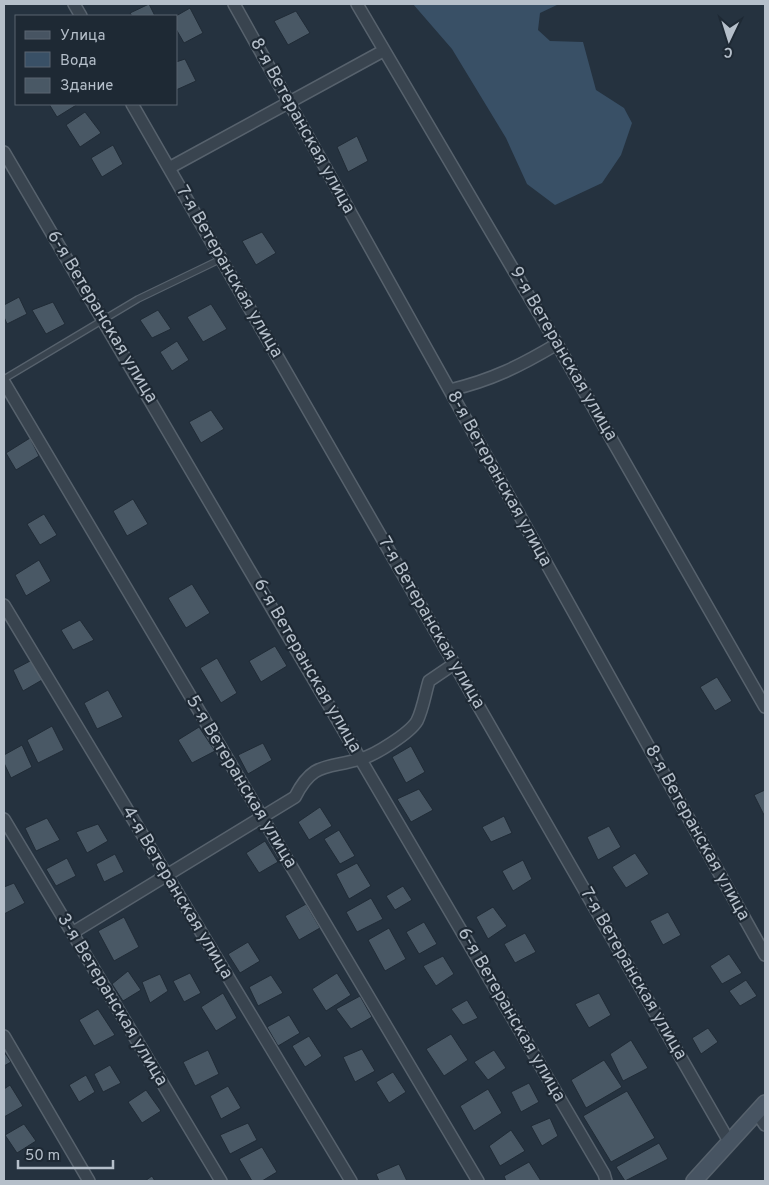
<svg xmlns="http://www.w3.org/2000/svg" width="769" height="1185" font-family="Overpass,sans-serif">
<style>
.water{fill:#395066}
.building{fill:#495865;stroke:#202b36}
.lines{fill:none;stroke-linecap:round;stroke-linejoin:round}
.service-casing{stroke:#57626d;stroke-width:8}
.minor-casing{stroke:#57626d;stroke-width:14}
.secondary-casing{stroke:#57626d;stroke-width:18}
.service{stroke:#39444f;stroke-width:5.5}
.minor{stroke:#39444f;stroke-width:11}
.secondary{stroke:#475462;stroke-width:15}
.labels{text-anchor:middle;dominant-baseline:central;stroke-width:4.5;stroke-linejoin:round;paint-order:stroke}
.street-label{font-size:18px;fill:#b5bfca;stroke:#1e2934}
</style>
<rect width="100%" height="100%" fill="#25323f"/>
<!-- water -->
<path class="water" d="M413,4H559L540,13L538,30L550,41L583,42L596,90L624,108L632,123L621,155L602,183L555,205L527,184L506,138L452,49Z"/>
<!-- building -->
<path class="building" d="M149,4L155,16H132L130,13Z
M190,8L203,33L184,43L176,29V16Z
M296,11L310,33L288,45L274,21Z
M185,59L196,81L176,90V62Z
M49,104H78L57,117Z
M85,112L101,133L80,147L66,125Z
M357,136L368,161L348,172L337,147Z
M113,145L123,164L102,177L91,158Z
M262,232L276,253L256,265L242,241Z
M19,297L27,314L7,324L4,317V305Z
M53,302L65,324L46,334L32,310Z
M211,304L227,329L203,342L187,317Z
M158,310L171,329L152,338L140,320Z
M177,341L189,360L172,371L160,352Z
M211,410L224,429L201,443L189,422Z
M30,438L39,456L16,470L6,453Z
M133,499L148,524L127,536L113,511Z
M44,514L57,535L40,545L27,524Z
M39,560L51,581L26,596L15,575Z
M192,584L210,613L186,628L168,598Z
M80,620L94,640L73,650L61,630Z
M275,646L287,666L261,682L249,661Z
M217,658L237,693L221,703L200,668Z
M32,660L42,680L23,691L13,670Z
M717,677L732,701L715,711L700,687Z
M108,690L123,717L97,729L84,703Z
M52,726L64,750L38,763L27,740Z
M199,727L215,751L192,763L178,740Z
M263,743L272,760L248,774L238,755Z
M22,745L32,767L11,778L4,763V755Z
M411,746L425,772L406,783L392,757Z
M419,789L433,810L411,822L397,799Z
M765,790V815H764L754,795Z
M320,807L332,826L309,840L298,822Z
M504,816L512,833L491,842L482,827Z
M47,818L60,840L36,851L25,828Z
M98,824L108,841L87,853L76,832Z
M609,826L621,847L598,860L587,837Z
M339,830L355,856L340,864L324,839Z
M265,841L278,862L259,873L246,853Z
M635,853L649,874L626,888L612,867Z
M115,854L124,872L104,882L96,864Z
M67,858L76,876L56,886L46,869Z
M523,860L532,879L513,891L502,871Z
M357,863L371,886L349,899L336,874Z
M14,883L25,903L4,914V887Z
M403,886L412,900L395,910L386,896Z
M371,898L383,919L357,932L346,912Z
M306,904L320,928L299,940L285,916Z
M493,907L507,926L488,939L476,917Z
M668,912L681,935L663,945L650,921Z
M124,917L139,947L114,961L98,931Z
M424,922L437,944L419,954L406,932Z
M389,928L406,959L385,971L368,940Z
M525,933L536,952L515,963L504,944Z
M248,942L260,961L240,973L228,954Z
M729,954L742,973L722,984L710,966Z
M443,956L454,974L436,986L423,966Z
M128,971L141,990L123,1001L112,984Z
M190,973L201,993L184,1002L173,981Z
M337,973L351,995L326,1011L312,989Z
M160,974L168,991L150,1003L142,982Z
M271,975L283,993L258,1006L249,987Z
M746,980L757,996L740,1006L729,991Z
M223,993L237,1018L216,1031L201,1007Z
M599,993L611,1015L589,1028L575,1004Z
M360,996L372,1017L351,1029L336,1009Z
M467,1000L478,1018L463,1025L451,1009Z
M98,1009L115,1035L94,1046L79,1020Z
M289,1015L300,1033L278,1046L267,1027Z
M708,1028L718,1042L701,1054L692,1038Z
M451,1034L468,1060L444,1076L426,1049Z
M309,1036L322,1056L305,1067L292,1046Z
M631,1040L648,1068L623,1081L610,1054Z
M362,1049L375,1071L355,1082L343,1057Z
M208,1050L219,1074L195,1086L183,1062Z
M494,1050L506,1068L488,1080L474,1062Z
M4,1052L11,1062L4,1066Z
M604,1060L622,1087L586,1108L571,1080Z
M110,1065L121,1083L103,1092L94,1074Z
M393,1072L406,1092L389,1103L376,1082Z
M86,1075L95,1092L79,1102L69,1085Z
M529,1083L539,1102L521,1112L511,1092Z
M10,1085L23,1106L4,1117V1089Z
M228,1086L241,1108L221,1119L210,1096Z
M488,1089L502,1113L474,1131L460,1106Z
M146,1090L161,1111L142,1123L128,1102Z
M627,1091L655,1138L611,1162L583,1116Z
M550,1118L558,1136L542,1146L531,1126Z
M248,1123L257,1140L230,1154L220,1135Z
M24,1124L36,1141L17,1153L5,1135Z
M511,1130L525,1151L500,1166L489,1146Z
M659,1143L668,1159L625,1181L616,1167Z
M262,1147L277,1172L262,1181H252L239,1159Z
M529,1162L541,1181H506L504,1176Z
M399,1164L407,1181H379L376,1174Z
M152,1176L155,1181H145Z"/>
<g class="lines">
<!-- service casing -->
<g class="service-casing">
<path id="service" d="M4,379L138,299L221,259"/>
</g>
<!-- minor casing -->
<g class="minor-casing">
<path id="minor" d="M74,4L81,16
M234,4L765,955
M357,4L557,344L765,707
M132,104L730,1143
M4,152L604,1174L606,1181
M169,168L383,51
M4,382L478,1181
M450,390C492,380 520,366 557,344
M4,605L351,1181
M4,819L221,1181
M72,933L295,797C313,761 327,769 360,759C374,756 410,733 417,721C423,709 425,694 429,681L454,664
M4,1036L89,1181
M757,1113L765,1125"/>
</g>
<!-- secondary casing -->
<g class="secondary-casing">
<path id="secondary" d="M694,1181L765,1103"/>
</g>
<!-- service -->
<use href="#service" class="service"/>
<!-- minor -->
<use href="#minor" class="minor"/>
<!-- secondary -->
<use href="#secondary" class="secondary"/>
</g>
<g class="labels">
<!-- street labels -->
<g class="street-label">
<text transform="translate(302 126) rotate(61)">8-я Ветеранская улица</text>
<text transform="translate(229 272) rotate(60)">7-я Ветеранская улица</text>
<text transform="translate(102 317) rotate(59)">6-я Ветеранская улица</text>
<text transform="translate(563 354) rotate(60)">9-я Ветеранская улица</text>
<text transform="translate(499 479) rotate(61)">8-я Ветеранская улица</text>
<text transform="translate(431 623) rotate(60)">7-я Ветеранская улица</text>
<text transform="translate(307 666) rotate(60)">6-я Ветеранская улица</text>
<text transform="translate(241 782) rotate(59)">5-я Ветеранская улица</text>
<text transform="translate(697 833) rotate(61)">8-я Ветеранская улица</text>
<text transform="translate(177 893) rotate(59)">4-я Ветеранская улица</text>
<text transform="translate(633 974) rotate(60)">7-я Ветеранская улица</text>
<text transform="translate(112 1000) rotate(59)">3-я Ветеранская улица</text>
<text transform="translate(511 1015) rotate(60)">6-я Ветеранская улица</text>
</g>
</g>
<!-- border -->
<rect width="769" height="1185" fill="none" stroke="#b5bfca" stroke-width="10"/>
<!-- legend -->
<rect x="15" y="15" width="162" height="90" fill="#1e2934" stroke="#5a6570"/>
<rect x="25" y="31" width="25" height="8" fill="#475462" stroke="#5a6570"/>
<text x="60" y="40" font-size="15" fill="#b5bfca">Улица</text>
<rect x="25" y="52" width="25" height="15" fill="#395066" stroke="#5a6570"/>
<text x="60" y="65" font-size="15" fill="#b5bfca">Вода</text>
<rect x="25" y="78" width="25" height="15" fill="#495865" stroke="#5a6570"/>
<text x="60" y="90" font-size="15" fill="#b5bfca">Здание</text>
<!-- north arrow -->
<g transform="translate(729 40) rotate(184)" stroke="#1e2934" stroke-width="4" paint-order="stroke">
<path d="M0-4L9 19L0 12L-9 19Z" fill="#b5bfca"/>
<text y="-8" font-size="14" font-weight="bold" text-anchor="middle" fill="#b5bfca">С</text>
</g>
<!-- scale -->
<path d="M18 1160v8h95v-8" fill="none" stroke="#b5bfca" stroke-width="2.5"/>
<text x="25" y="1160" font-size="15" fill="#b5bfca" stroke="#1e2934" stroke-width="4" paint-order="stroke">50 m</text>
</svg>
